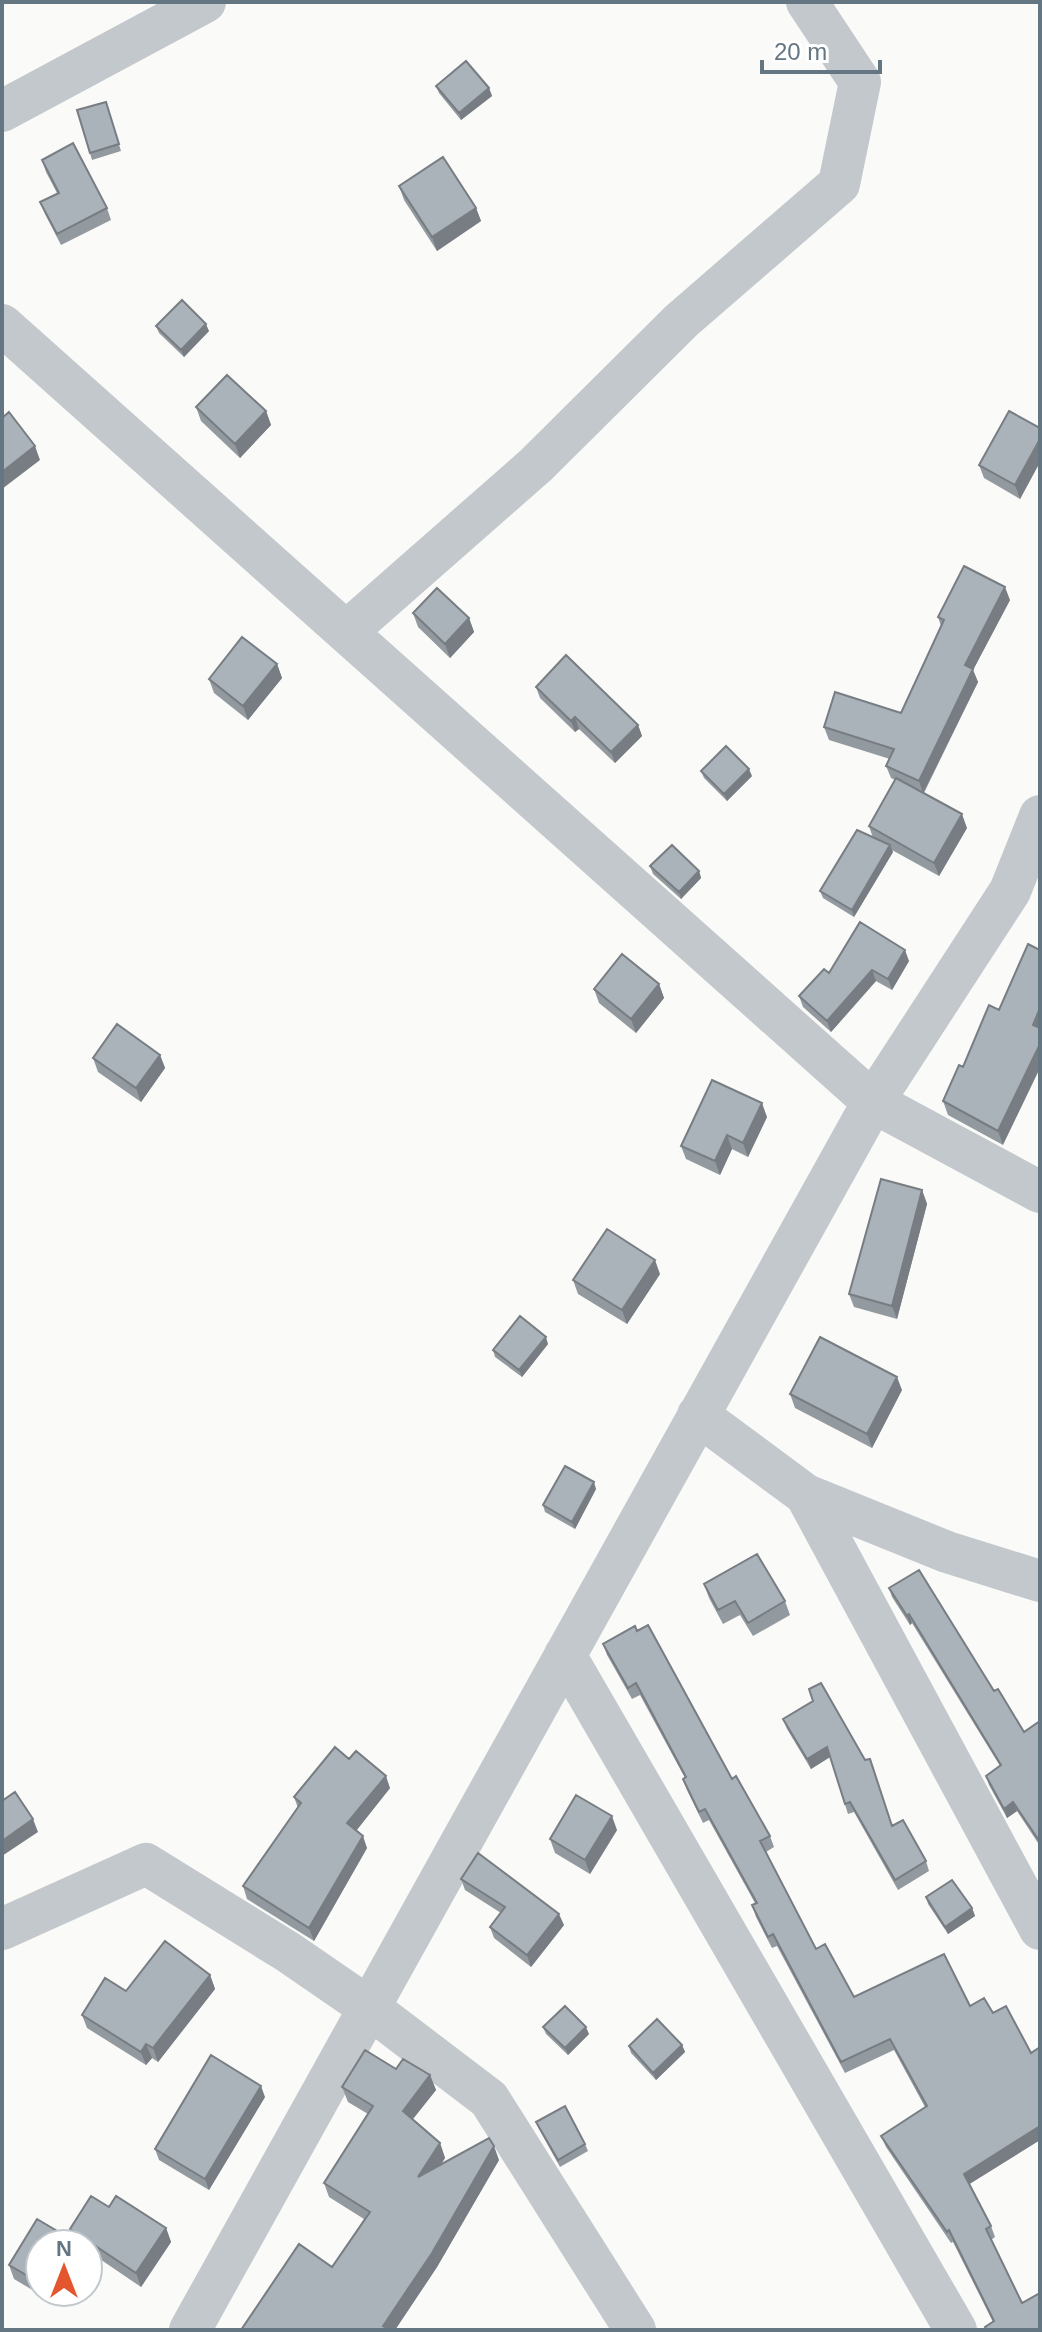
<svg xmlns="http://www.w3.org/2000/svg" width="1042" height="2332" font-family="Helvetica,sans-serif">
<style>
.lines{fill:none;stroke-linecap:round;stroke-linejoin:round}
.street{stroke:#c3c8cc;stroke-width:42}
.wall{fill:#929a9f}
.shaded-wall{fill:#777d82}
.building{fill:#aab3b9;stroke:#777d82;stroke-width:2}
</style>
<rect width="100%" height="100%" fill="#fafaf8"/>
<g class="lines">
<!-- street -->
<path class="street" d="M2,111L205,2
M2,325L873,1102L1040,1192
M346,632L536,465L681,321L839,184L860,82L807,2
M698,1415L806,1495L1040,1929
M806,1495L947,1552L1040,1581
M565,1655L956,2330
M2,1929L146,1864L288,1952L368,2007L489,2099L635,2330
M190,2330L873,1102L1010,891L1040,816"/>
</g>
<!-- wall -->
<path class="wall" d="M436,86L489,88L492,96L461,120L439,93Z
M106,102L121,151L92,160L77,110Z
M42,160L107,208L111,220L61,245L45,214L40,202L57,193L46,172Z
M399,186L476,208L481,221L437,251L404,200Z
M156,326L209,331L184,357L159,333Z
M196,407L266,411L271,425L240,458L201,421Z
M1040,428V462L1020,499L984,478L979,465Z
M1010,600L973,670L978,682L924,793L967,828L939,876L892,850L893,852L854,917L823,898L820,891L873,838L869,826L895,780L891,778L886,766L890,759L829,740L824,727L901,713L941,626L938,617Z
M413,613L469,618L474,632L450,658L418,627Z
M277,664L282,678L248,720L214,693L209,679Z
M536,687L638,725L642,736L615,763L579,729L575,732L540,698Z
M701,771L752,776L727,801L704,778Z
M650,866L699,871L701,878L681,899L653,874Z
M909,961L892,990L876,981L831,1032L803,1007L799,996L829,973Z
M659,984L664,998L636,1033L599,1003L594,989Z
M999,1010L1003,1145L948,1115L943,1101L963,1067Z
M160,1055L165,1068L141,1102L98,1072L93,1058Z
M767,1117L748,1157L732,1149L720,1175L686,1159L681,1146Z
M922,1190L927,1204L897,1319L854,1307L849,1294Z
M660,1274L627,1324L578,1294L573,1280Z
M548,1344L522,1377L495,1357L493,1350Z
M902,1390L872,1448L795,1408L790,1394Z
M596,1489L575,1529L545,1512L543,1505Z
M704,1584L785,1601L790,1615L753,1636L740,1615L723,1624L709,1598Z
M889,1588L994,1691L1024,1732L1040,1721V1846L1017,1811L1007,1818L989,1785L986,1776L1000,1766L912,1623L910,1625L892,1597Z
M603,1644L732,1779L770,1836L774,1847L766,1852L816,1949L854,1997L970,2006L993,2013L1031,2053L1040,2047V2140L969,2184L991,2226L995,2237L991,2240L1022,2303L1040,2330H986L985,2327L993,2322L953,2242L951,2243L886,2147L881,2136L925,2107L894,2050L845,2073L777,1946L772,1948L756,1917L752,1905L755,1903L709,1820L703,1823L687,1790L683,1779L685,1778L640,1695L632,1699L607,1655Z
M813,1701L893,1826L926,1861L929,1871L898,1890L854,1812L848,1814L830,1757L811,1769L787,1729L783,1719Z
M349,1759L390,1788L356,1831L367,1848L314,1941L247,1899L243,1886L298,1808L294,1797Z
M617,1830L590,1874L555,1853L550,1839Z
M461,1879L564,1925L531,1967L494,1938L490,1927L501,1913L465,1890Z
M926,1897L972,1908L975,1916L948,1934L928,1904Z
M210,1975L215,1989L158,2062L152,2058L146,2065L87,2028L82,2015L126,1991Z
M543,2027L589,2034L568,2055L546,2034Z
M682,2045L685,2052L656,2080L631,2053L629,2046Z
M396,2069L430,2075L436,2090L413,2119L440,2143L445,2158L440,2165L499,2160L437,2267L395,2330H241L332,2267L364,2219L329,2197L324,2183L368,2114L348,2102L342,2087Z
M265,2097L209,2190L159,2160L155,2149Z
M536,2122L585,2144L588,2151L560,2167L539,2129Z
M91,2196L109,2207L116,2196L166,2228L171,2242L141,2287L88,2251V2244H40V2292H63L56,2304L14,2279L9,2265L37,2219L74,2241L70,2229Z"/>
<!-- shaded-wall -->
<path class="shaded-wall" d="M489,88L492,96L461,120L459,113Z
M476,208L481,221L437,251L432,237Z
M206,324L209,331L184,357L181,350Z
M266,411L271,425L240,458L235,444Z
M1040,439V462L1020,499L1015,485Z
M35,446L40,460L2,489V472Z
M1005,587L1010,600L973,670L978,682L923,793L919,781L965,665Z
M469,618L474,632L450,658L445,644Z
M277,664L282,678L248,720L243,706Z
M575,717L579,729L575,732L571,721Z
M638,725L642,736L615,763L611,752Z
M749,769L752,776L727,801L724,794Z
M962,814L967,828L939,876L934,863Z
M890,845L893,852L854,917L852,910Z
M699,871L701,878L681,899L679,892Z
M905,950L909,961L892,990L888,979Z
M872,970L876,981L831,1032L827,1021Z
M659,984L664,998L636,1033L631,1019Z
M1040,1008V1034L1033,1025Z
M1040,1044V1068L1003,1145L998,1131Z
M160,1055L165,1068L141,1102L136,1088Z
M762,1103L767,1117L748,1157L743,1143Z
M727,1135L732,1149L720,1175L715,1161Z
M922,1190L927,1204L897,1319L892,1306Z
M655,1260L660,1274L627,1324L622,1310Z
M546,1337L548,1344L522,1377L519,1370Z
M897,1377L902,1390L872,1448L867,1434Z
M594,1482L596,1489L575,1529L572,1522Z
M909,1614L912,1623L910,1625L907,1616Z
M827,1747L830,1757L811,1769L807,1759Z
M386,1776L390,1788L352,1836L347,1823Z
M1013,1802L1017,1811L1007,1818L1004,1809Z
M612,1816L617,1830L590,1874L585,1860Z
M33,1819L38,1832L2,1856V1841Z
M363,1836L367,1848L314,1941L309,1928Z
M972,1908L975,1916L948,1934L945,1927Z
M559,1914L564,1925L531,1967L527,1955Z
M210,1975L215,1989L158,2062L153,2048Z
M586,2027L589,2034L568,2055L565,2048Z
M146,2044L152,2058L146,2065L141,2052Z
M682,2045L685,2052L656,2080L653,2073Z
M430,2075L436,2090L408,2125L403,2111Z
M261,2086L265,2097L209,2190L205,2179Z
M1040,2126V2140L968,2185L964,2174Z
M440,2143L445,2158L424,2192L418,2177Z
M494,2146L499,2160L437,2267L395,2330H384L383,2326Z
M166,2228L171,2242L141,2287L136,2273Z
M52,2292H63L56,2304Z"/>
<!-- building -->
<path class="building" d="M466,61L489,88L459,113L436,86Z
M106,102L119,144L90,153L77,110Z
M73,143L107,208L57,234L40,202L59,193L42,160Z
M443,157L476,208L432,237L399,186Z
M182,300L206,324L181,350L156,326Z
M227,375L266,411L235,444L196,407Z
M1009,411L1040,428V439L1015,485L979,465Z
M9,412L35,446L2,472V418Z
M964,566L1005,587L965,665L973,669L919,781L886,766L894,749L824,727L835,692L901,713L944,620L938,617Z
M437,588L469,618L445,644L413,613Z
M242,637L277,664L243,706L209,679Z
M566,655L638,725L611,752L575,717L571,721L536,687Z
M726,746L749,769L724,794L701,771Z
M896,778L962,814L934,863L869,826Z
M857,830L890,845L852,910L820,891Z
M672,845L699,871L679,892L650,866Z
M860,922L905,950L888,979L872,970L827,1021L799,996L824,969L829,973Z
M1028,944L1040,950V1008L1033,1025L1040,1028V1044L998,1131L943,1101L959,1065L963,1067L989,1005L999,1010Z
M622,954L659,984L631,1019L594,989Z
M117,1024L160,1055L136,1088L93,1058Z
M712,1080L762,1103L743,1143L727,1135L715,1161L681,1146Z
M881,1179L922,1190L892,1306L849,1294Z
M607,1229L655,1260L622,1310L573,1280Z
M520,1316L546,1337L519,1370L493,1350Z
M820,1337L897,1377L867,1434L790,1394Z
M565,1466L594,1482L572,1522L543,1505Z
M757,1554L785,1601L748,1623L735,1601L718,1610L704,1584Z
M919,1570L994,1691L998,1689L1024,1732L1040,1721V1842L1013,1802L1004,1809L986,1776L1001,1765L909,1614L907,1616L889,1588Z
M648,1625L732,1779L736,1776L770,1836L760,1841L816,1949L825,1944L854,1997L944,1954L970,2006L984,1998L993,2013L1006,2006L1031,2053L1040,2047V2126L964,2174L991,2226L986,2229L1022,2303L1040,2293V2330H987L985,2327L994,2321L949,2230L947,2232L881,2136L927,2106L890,2039L841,2062L773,1934L768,1937L752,1905L757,1903L705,1809L699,1812L683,1779L686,1777L636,1683L628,1688L603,1644L635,1626L637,1631Z
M821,1683L865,1760L870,1759L892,1826L903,1820L926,1861L895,1880L850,1802L845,1804L827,1747L807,1759L783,1719L813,1701L809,1689Z
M335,1747L349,1759L356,1751L386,1776L347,1823L363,1836L309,1928L243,1886L301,1803L294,1797Z
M15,1792L33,1819L2,1841V1801Z
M576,1795L612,1816L585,1860L550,1839Z
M478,1853L559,1914L527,1955L490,1927L505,1907L461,1879Z
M952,1880L972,1908L945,1927L926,1897Z
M165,1941L210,1975L153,2048L146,2044L141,2052L82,2015L105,1978L126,1991Z
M565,2006L586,2027L565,2048L543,2027Z
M657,2019L682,2045L653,2073L629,2046Z
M365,2050L396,2069L403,2059L430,2075L403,2111L440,2143L418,2177L489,2138L494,2146L432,2253L383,2326L391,2330H241L299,2244L332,2267L370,2212L324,2183L373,2106L342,2087Z
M211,2055L261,2086L205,2179L155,2149Z
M565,2106L585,2144L558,2160L536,2122Z
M91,2196L109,2207L116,2196L166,2228L136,2273L70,2229Z
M37,2219L79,2244H40V2283L9,2265Z"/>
<!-- border -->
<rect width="1042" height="2332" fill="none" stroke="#657683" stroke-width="8"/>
<!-- north arrow -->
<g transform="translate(64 2268)"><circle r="38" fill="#ffffff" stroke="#c1c8cd" stroke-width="2"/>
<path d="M0-6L14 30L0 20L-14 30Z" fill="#e4572e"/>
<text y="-12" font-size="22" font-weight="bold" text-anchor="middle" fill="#657683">N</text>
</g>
<!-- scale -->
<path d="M762 60v12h118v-12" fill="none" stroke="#657683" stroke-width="4"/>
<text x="774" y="60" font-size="24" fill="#657683" stroke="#ffffff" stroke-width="6" paint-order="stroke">20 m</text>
</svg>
